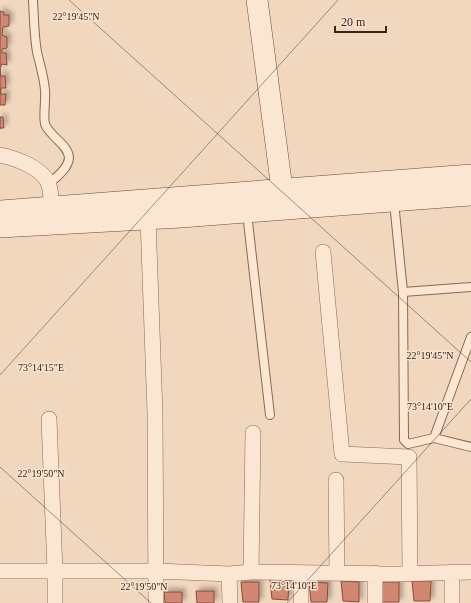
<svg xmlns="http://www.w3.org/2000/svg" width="471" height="603" font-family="'Times New Roman',serif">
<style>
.building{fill:#d18771;stroke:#8a4a3a;filter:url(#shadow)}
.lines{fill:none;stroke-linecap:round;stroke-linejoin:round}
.lane-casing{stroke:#896756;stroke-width:10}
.street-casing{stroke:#896756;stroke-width:16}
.secondary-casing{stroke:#6b4839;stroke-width:22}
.lane{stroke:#fbe6d1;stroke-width:8}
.street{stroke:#fbe6d1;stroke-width:15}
.secondary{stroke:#fbe6d1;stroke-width:21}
.ticks{fill:none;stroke:#38241b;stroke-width:1;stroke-opacity:0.45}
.ticks-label{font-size:10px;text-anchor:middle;fill:#38241b;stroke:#f7e3ce;stroke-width:3;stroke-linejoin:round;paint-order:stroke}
</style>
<defs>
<filter id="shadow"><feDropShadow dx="3.5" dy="-3.5" stdDeviation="2" flood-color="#0004"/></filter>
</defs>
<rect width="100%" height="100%" fill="#f0d7be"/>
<!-- building -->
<path class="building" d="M0,11L4,12V15H9V26L3,27L2,35L7,37V48L2,49V53H6L7,65L2,64L0,68L1,76H5L6,88H1V94H6L5,105H0Z
M0,117H3L4,128H0V129Z
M270,580H289L288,600L272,599Z
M341,581L359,582V602L343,601Z
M412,581H431L430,601H414Z
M241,582H259V602H243Z
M309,582L328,583L327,602H311Z
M381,582H399V602H382Z
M196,591H214V603H197Z
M164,592H182V603H165Z"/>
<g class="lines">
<!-- lane casing -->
<g class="lane-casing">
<path id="lane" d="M33,0C34,17 34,35 37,52C40,65 44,77 45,90C46,100 43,116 45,124C49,136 69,145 69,158C68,169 56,177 49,184
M394,202L403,292L404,440L408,444L434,438L471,447
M247,213L270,415
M403,292L471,287
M434,438L471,337"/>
</g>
<!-- street casing -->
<g class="street-casing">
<path id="street" d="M0,155C15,158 44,168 49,185C51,192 51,200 52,207
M148,219L155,413L156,603
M323,252L342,454L409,457L410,573
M49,419L55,571V603
M336,480L337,573
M0,571H156L229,574L251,572L395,574L471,572
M251,572L253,433
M229,574L230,603
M301,603V573
M375,603V573
M452,603V572"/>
</g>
<!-- secondary casing -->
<g class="secondary-casing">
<path id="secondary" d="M257,0L284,204
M0,211L471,175
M0,227L181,217L471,195"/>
</g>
<!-- lane -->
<use href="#lane" class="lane"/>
<!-- street -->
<use href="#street" class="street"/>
<!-- secondary -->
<use href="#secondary" class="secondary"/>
</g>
<!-- ticks -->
<path class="ticks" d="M69,0L471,362M0,375L338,0M0,467L151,603M287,603L471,399"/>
<g class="ticks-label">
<text x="76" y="20">22°19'45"N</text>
<text x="430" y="359">22°19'45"N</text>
<text x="41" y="371">73°14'15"E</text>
<text x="430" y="410">73°14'10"E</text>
<text x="41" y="477">22°19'50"N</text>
<text x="294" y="589">73°14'10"E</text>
<text x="144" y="590">22°19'50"N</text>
</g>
<!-- scale -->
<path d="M335 26v6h51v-6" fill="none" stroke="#38241b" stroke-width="2"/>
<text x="341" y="26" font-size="12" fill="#38241b" stroke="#f7e3ce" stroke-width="3" paint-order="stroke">20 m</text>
</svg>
